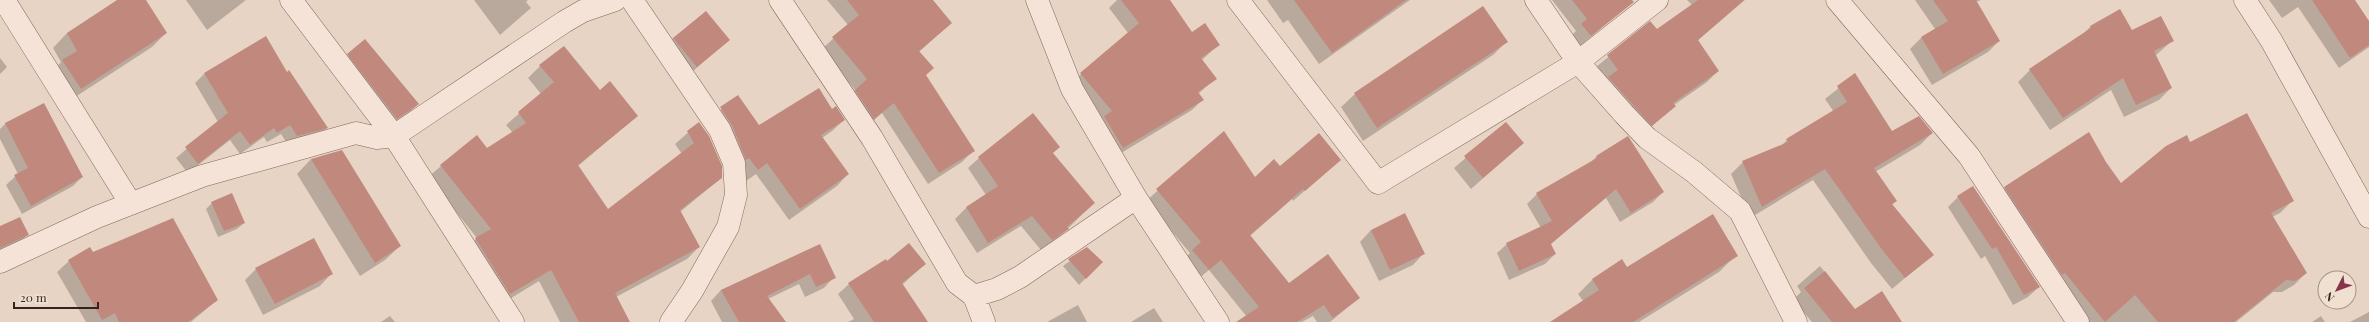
<svg xmlns="http://www.w3.org/2000/svg" width="2369" height="322" font-family="'Playfair Display',serif">
<style>
.shadow{fill:#0003}
.building{fill:#c1897e}
.lines{fill:none;stroke-linecap:round;stroke-linejoin:round}
.minor-casing{stroke:#80665d;stroke-width:23}
.minor{stroke:#f4e3d6;stroke-width:22}
</style>
<rect width="100%" height="100%" fill="#e8d4c4"/>
<!-- shadow -->
<path class="shadow" d="M119,0H145L166,33L152,47L66,103L49,75L61,62L53,48L67,33Z
M186,0H246L207,30Z
M474,0H528L526,2L531,8L500,35Z
M827,0H932L951,23L919,52L925,76L973,151L962,162L928,184L882,113L863,130L844,102L855,90L822,49L848,25Z
M1117,0H1169L1192,33L1219,44L1202,60L1215,79L1198,94L1202,100L1192,110L1113,158L1070,84L1128,33L1109,8Z
M1267,0H1410L1319,64L1288,20L1283,23Z
M1552,0H1630L1632,2L1579,47L1571,36L1576,31Z
M1687,0H1745L1697,41L1718,71L1707,82L1674,105L1641,136L1596,67L1650,23L1656,30L1692,5Z
M1915,0H1981L1976,2L1999,41L1988,52L1932,85L1910,49L1922,37L1935,29Z
M2269,0H2338L2369,23V47L2339,68L2298,7L2282,18Z
M2120,11L2131,31L2172,41L2155,56L2171,88L2159,100L2124,117L2111,90L2050,130L2018,82L2030,70L2083,34L2090,27Z
M673,38L729,40L685,78L662,50Z
M1506,42L1493,55L1363,141L1341,107L1355,94Z
M348,55L418,104L407,115L385,130L337,66Z
M0,58L7,67L0,74Z
M540,66L599,91L637,116L578,166L607,211L682,154L675,144L699,123L721,178L680,212L699,247L687,259L616,297L629,322H560L539,281L498,306L464,251L477,238L428,177L477,136L487,149L513,133L506,125L541,94L528,78Z
M204,74H286L327,128L317,137L288,145L281,134L267,142L264,137L240,154L230,140L188,173L176,158L218,122L195,83Z
M1855,75L1892,133H1932L1920,145L1875,172L1896,201L1892,205L1932,255L1892,289L1871,263L1813,180L1750,218L1731,174L1743,162L1781,146L1787,140L1834,112L1825,99Z
M737,96L759,126L844,120L832,131L822,138L848,174L837,186L789,220L756,174L746,181L709,120Z
M6,123L82,177L73,186L22,214L6,185L18,174L0,139V129Z
M1506,123L1523,143L1471,189L1454,168Z
M1224,132L1254,178L1280,167L1340,160L1293,201L1292,199L1250,236L1289,284L1359,298L1330,322H1317L1313,316L1302,322H1242L1247,317L1209,270L1197,280L1182,262L1190,253L1146,201Z
M1628,137L1663,192L1653,202L1620,222L1606,198L1550,244L1555,254L1545,264L1509,280L1497,253L1507,244L1541,228L1527,204L1537,194L1589,164L1596,157Z
M2190,143L2292,201L2280,213L2272,217L2306,273L2294,285L2282,292H2273L2236,322H2083L1993,200L2005,188L2105,162L2121,184Z
M1052,153L1094,203L1057,239L1041,250L1021,226L977,253L955,219L966,208L986,195L968,168L979,158Z
M311,159L400,246L385,260L360,276L297,174Z
M1958,197L2039,287L2028,297L2013,305L1985,256L1981,259L1948,207Z
M212,203L244,223L237,229L218,237L206,209Z
M0,227L27,235L16,246L0,254Z
M1371,230L1424,253L1413,265L1379,281L1360,242Z
M819,245L834,277L824,288L805,297L799,284L768,299L785,322H722L711,301L721,290Z
M1087,248L1102,262L1079,285L1063,266Z
M93,253L217,300L191,322H86L57,272L69,261Z
M1733,258L1719,272L1639,322H1552L1583,301L1578,294L1592,280L1621,261L1627,269Z
M887,262L925,264L902,285L925,322H848L854,319L838,294L849,284Z
M1820,266L1855,310L1899,322H1812L1793,300L1801,292L1797,286Z
M256,269L331,274L320,286L263,315L245,280Z
M1078,305L1087,322H1047Z
M1154,308L1163,322H1131Z
M2369,312V322H2350Z
M390,316L395,322H381Z
M2321,316L2325,322H2312Z"/>
<!-- building -->
<path class="building" d="M117,0H146L167,33L81,89L62,60L77,51L67,33Z
M847,0H933L952,23L919,51L934,68L926,75L975,151L939,173L894,103L874,119L855,90L867,79L832,37L859,15Z
M1121,0H1170L1192,32L1205,23L1220,45L1201,58L1217,79L1198,92L1204,100L1123,148L1104,116L1112,111L1080,73L1139,23Z
M1294,0H1406L1332,53Z
M1572,0H1632L1634,2L1591,36L1581,24L1587,19Z
M1698,0H1744L1698,40L1719,71L1673,103L1676,106L1652,126L1608,77L1618,70L1607,55L1650,21L1657,29Z
M1933,0H1976L2000,41L1943,74L1921,37L1948,21Z
M2312,0H2355L2369,21V45L2350,58Z
M1483,6L1508,42L1377,128L1354,93Z
M2120,9L2132,30L2161,16L2174,41L2154,51L2172,88L2136,105L2123,78L2063,118L2029,69L2091,28L2090,26Z
M706,11L730,40L697,67L673,38Z
M266,36L287,72L289,70L328,128L297,136L290,125L277,133L274,128L250,145L240,131L198,164L185,147L228,113L204,73Z
M365,39L419,104L397,119L347,54Z
M564,46L600,90L610,81L638,116L578,165L608,209L694,143L687,131L699,122L709,136L722,166V178L680,210L700,247L615,293L630,322H579L551,270L510,294L475,238L491,229L440,165L477,135L487,148L526,123L518,112L554,82L539,65Z
M1855,73L1892,131L1919,116L1933,133L1874,168L1897,201L1892,204L1934,255L1905,278L1883,251L1825,169L1762,207L1742,161L1788,142L1786,139L1847,102L1837,86Z
M819,88L832,109L836,106L845,120L821,135L849,174L800,209L767,163L758,170L749,158L746,160L732,125L720,107L738,95L759,125Z
M44,103L83,177L31,206L14,175L28,168L5,123Z
M1033,113L1060,147L1053,153L1095,203L1067,227L1069,229L1052,240L1032,216L988,243L966,207L998,186L978,157Z
M2247,113L2294,201L2271,213L2307,273L2295,281L2286,280L2234,322H2158L2135,295L2105,322L2065,273L2062,275L2004,187L2089,132L2106,162L2121,183L2166,146L2187,135L2190,142Z
M1506,122L1524,143L1483,178L1464,156Z
M1224,131L1255,177L1274,159L1280,166L1319,133L1341,160L1305,191L1303,189L1250,235L1289,283L1328,254L1360,298L1333,318L1324,305L1297,322H1236L1259,307L1221,260L1209,270L1192,250L1201,242L1156,189Z
M1628,136L1664,192L1631,213L1616,189L1551,244L1556,254L1519,271L1506,243L1552,221L1536,193L1597,158L1596,156Z
M342,150L401,246L375,263L311,159Z
M1973,186L2040,287L2024,295L1996,247L1992,249L1957,196Z
M232,193L245,223L224,231L211,202Z
M1405,213L1425,254L1390,270L1371,230Z
M1713,214L1738,256L1633,322H1550L1599,290L1592,279L1622,259L1627,267Z
M20,217L29,235L0,248V226Z
M173,218L218,300L188,322H119L115,313L102,320L68,260L90,247L93,252Z
M314,238L333,274L275,304L255,268Z
M909,243L926,264L902,283L928,322H874L848,283L886,259L887,261Z
M820,244L836,278L816,287L810,274L767,296L786,322H739L721,290Z
M1087,247L1103,262L1086,279L1068,259Z
M1825,271L1855,309L1882,291L1902,322H1832L1804,288Z"/>
<g class="lines">
<!-- minor casing -->
<g class="minor-casing">
<path id="minor" d="M4,0L131,204
M291,0L394,136L513,322
M632,0L720,130L734,163L736,195L728,227L692,291L671,322
M780,0L872,138L957,283L974,296L997,289L1020,277L1136,198
M1037,0L1072,89L1136,198L1218,322
M1238,0L1378,183L1578,62L1657,0
M1536,0L1578,62L1624,114L1647,138L1694,172L1740,211L1796,322
M1837,0L1969,156L2078,322
M2245,0L2271,40L2369,217
M0,262L97,217L202,176L356,133L377,138L394,136L564,22L583,11L615,0
M974,296L984,322"/>
</g>
<!-- minor -->
<use href="#minor" class="minor"/>
</g>
<!-- north arrow -->
<g transform="translate(2337 290) rotate(228)"><circle r="19" fill="#f0e0d2" stroke="#a4948a"/>
<path d="M0-3L7 15L0 10L-7 15Z" fill="#87344a"/>
<text y="-6" font-size="11" font-weight="bold" text-anchor="middle" fill="#32231f">N</text>
</g>
<!-- scale -->
<path d="M14 302v6h84v-6" fill="none" stroke="#32231f" stroke-width="2"/>
<text x="20" y="302" font-size="12" fill="#32231f" stroke="#f0e0d2" stroke-width="3" paint-order="stroke">20 m</text>
</svg>
